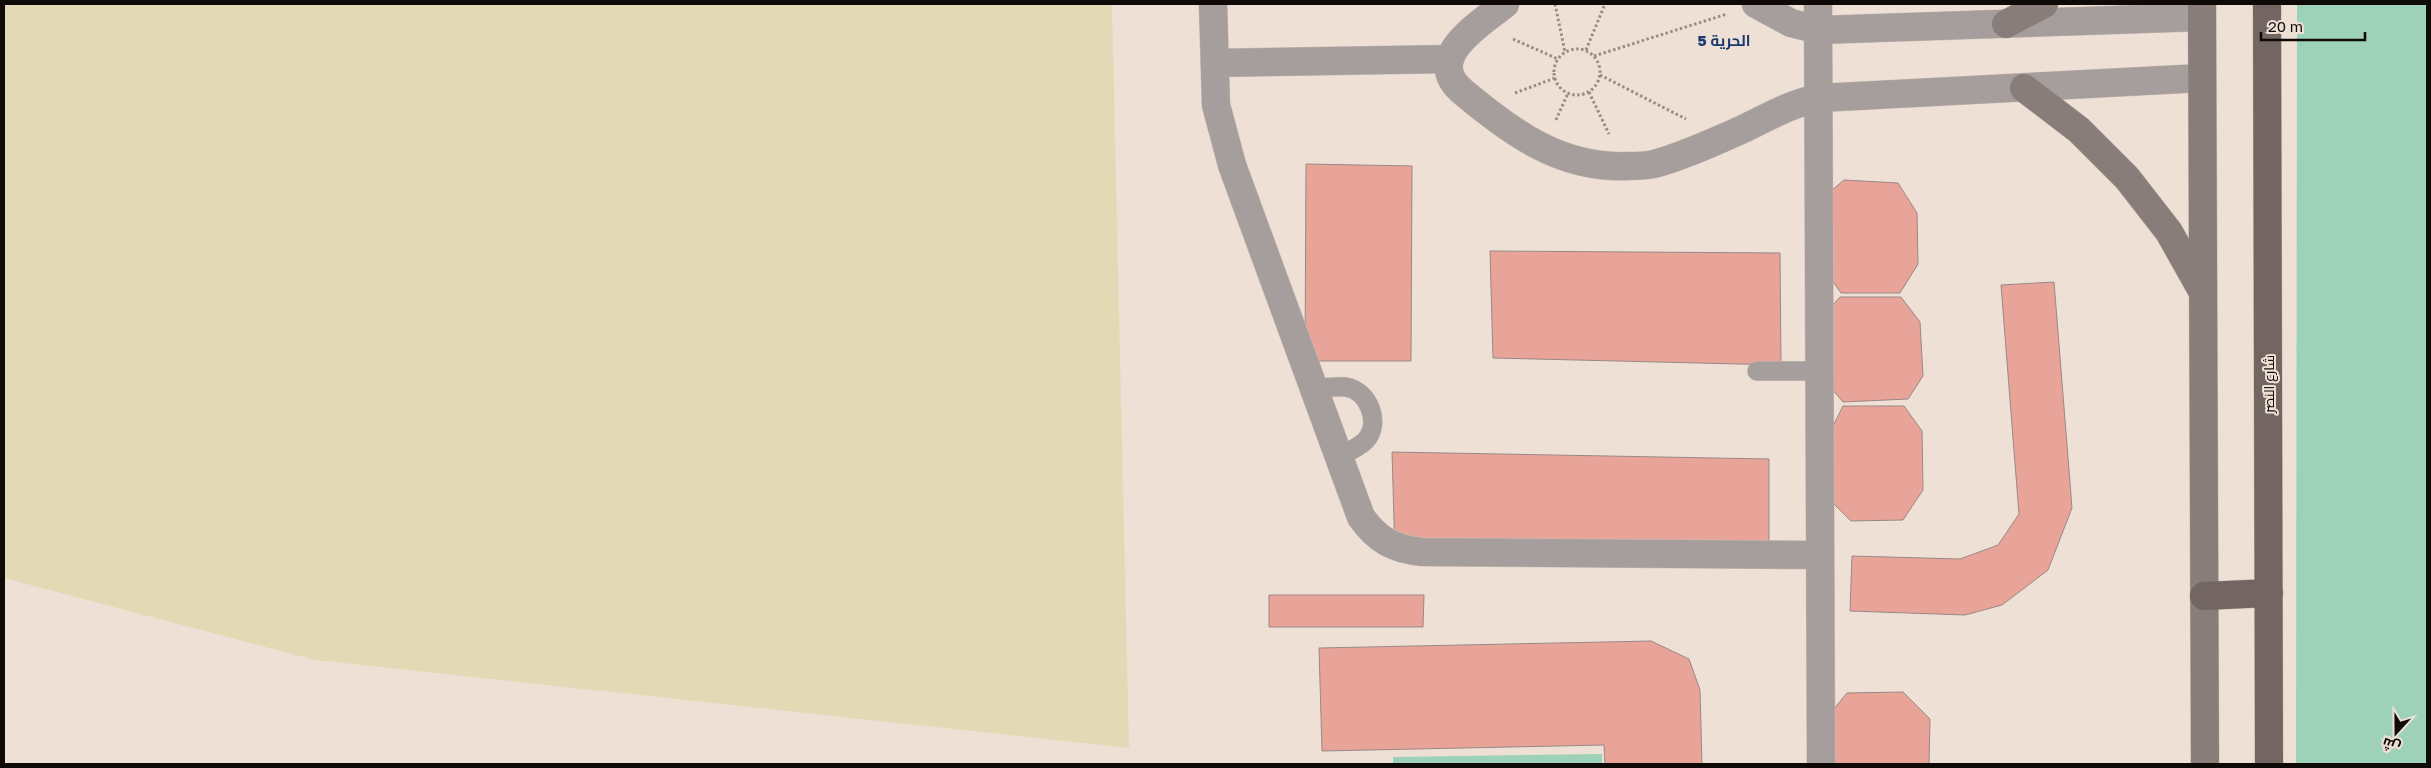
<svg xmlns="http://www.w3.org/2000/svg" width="2431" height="768" font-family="'Golos Text',Cairo,sans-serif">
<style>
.green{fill:#9dd2b9}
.sand{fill:#e3dab5}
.building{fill:#e8a499;stroke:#998885}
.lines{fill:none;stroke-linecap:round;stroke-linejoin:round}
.lane-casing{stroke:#cbbeb5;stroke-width:20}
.street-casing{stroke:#cbbeb5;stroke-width:29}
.secondary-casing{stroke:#cbbeb5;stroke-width:29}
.primary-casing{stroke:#cbbeb5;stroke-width:29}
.path{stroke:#988d86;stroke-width:3;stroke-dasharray:2.5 2.5;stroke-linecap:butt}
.lane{stroke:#a69e9c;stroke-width:19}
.street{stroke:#a69e9c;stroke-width:28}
.secondary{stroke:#897d7a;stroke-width:28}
.primary{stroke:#736662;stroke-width:28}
.labels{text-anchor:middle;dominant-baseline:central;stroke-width:4;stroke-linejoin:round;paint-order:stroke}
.street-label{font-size:14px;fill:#0f0a08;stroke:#efe0d6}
.neighbourhood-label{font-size:15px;font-weight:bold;fill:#1b376d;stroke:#efe0d6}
</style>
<rect width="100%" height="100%" fill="#efe0d6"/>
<!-- green -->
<path class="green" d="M2297,4H2427V764H2296Z
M1602,754V764H1393V757Z"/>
<!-- sand -->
<path class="sand" d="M4,4H1112L1129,748L315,660L4,578Z"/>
<!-- building -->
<path class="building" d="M1306,164L1412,166L1411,361H1305Z
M1844,180L1898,183L1917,213L1918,264L1900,293H1841L1824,269L1825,196Z
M1490,251L1780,253L1781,365L1493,358Z
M2054,282L2072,508L2048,570L2002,605L1965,615L1850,611L1852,556L1960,559L1998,545L2019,514L2001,285Z
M1840,297H1901L1920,322L1923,376L1908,399L1843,402L1826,382L1825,314Z
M1843,406H1904L1922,431L1923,490L1903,520L1851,521L1832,502L1830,432Z
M1392,452L1769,459V559L1395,554Z
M1269,595H1424L1423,627H1269Z
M1651,641L1689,659L1700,690L1702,764H1605L1604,745L1322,751L1319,648Z
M1903,692L1930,719L1929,764H1829L1828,716L1847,693Z"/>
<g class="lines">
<!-- lane casing -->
<g class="lane-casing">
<path id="lane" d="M1757,371H1819
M1314,389C1324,388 1336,386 1346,387C1369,391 1381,423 1366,440C1360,447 1348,452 1339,456"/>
</g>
<!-- street casing -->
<g class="street-casing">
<path id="street" d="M1213,4L1216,105L1232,165L1361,517C1377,540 1394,549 1422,552L1820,555
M1505,4C1480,24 1422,58 1463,92C1512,133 1561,169 1628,166C1636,166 1646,166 1654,164C1681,157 1707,145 1732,134C1762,121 1787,104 1819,98L2202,78
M1756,4L1791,23L1819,30L2202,17
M1818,4L1821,764
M1215,63L1449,59"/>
</g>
<!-- secondary casing -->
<g class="secondary-casing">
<path id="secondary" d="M2202,4L2205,764
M2006,24L2044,4
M2024,88L2079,130L2127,178L2169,232L2201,289"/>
</g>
<!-- primary casing -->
<g class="primary-casing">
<path id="primary" d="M2267,4L2269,764
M2204,596L2269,593"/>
</g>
<!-- path -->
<path class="path" d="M1555,4L1565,52
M1513,39L1558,59
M1554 72a23 23 0 1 1 46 0a23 23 0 1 1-46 0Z
M1586,50L1605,4
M1594,56L1727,14
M1600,75L1686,119
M1589,92L1609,134
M1515,93L1555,78
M1556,120L1568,93"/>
<!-- lane -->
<use href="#lane" class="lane"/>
<!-- street -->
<use href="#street" class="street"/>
<!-- secondary -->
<use href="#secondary" class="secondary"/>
<!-- primary -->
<use href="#primary" class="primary"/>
</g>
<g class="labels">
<!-- street labels -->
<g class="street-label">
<text transform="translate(2268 384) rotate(-90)">شارع النصر</text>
</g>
<!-- neighbourhood labels -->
<g class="neighbourhood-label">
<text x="1724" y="40">الحرية 5</text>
</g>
</g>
<!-- border -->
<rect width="2431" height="768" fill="none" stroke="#0f0a08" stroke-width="10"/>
<!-- north arrow -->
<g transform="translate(2396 733) rotate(201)" stroke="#efe0d6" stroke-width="4" paint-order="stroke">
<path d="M0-4L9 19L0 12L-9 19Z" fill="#0f0a08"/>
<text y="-8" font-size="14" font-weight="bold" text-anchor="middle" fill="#0f0a08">ش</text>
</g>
<!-- scale -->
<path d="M2261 32v8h104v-8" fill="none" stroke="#0f0a08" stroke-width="2.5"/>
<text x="2268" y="32" font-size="15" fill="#0f0a08" stroke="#efe0d6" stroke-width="4" paint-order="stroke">20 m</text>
</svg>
